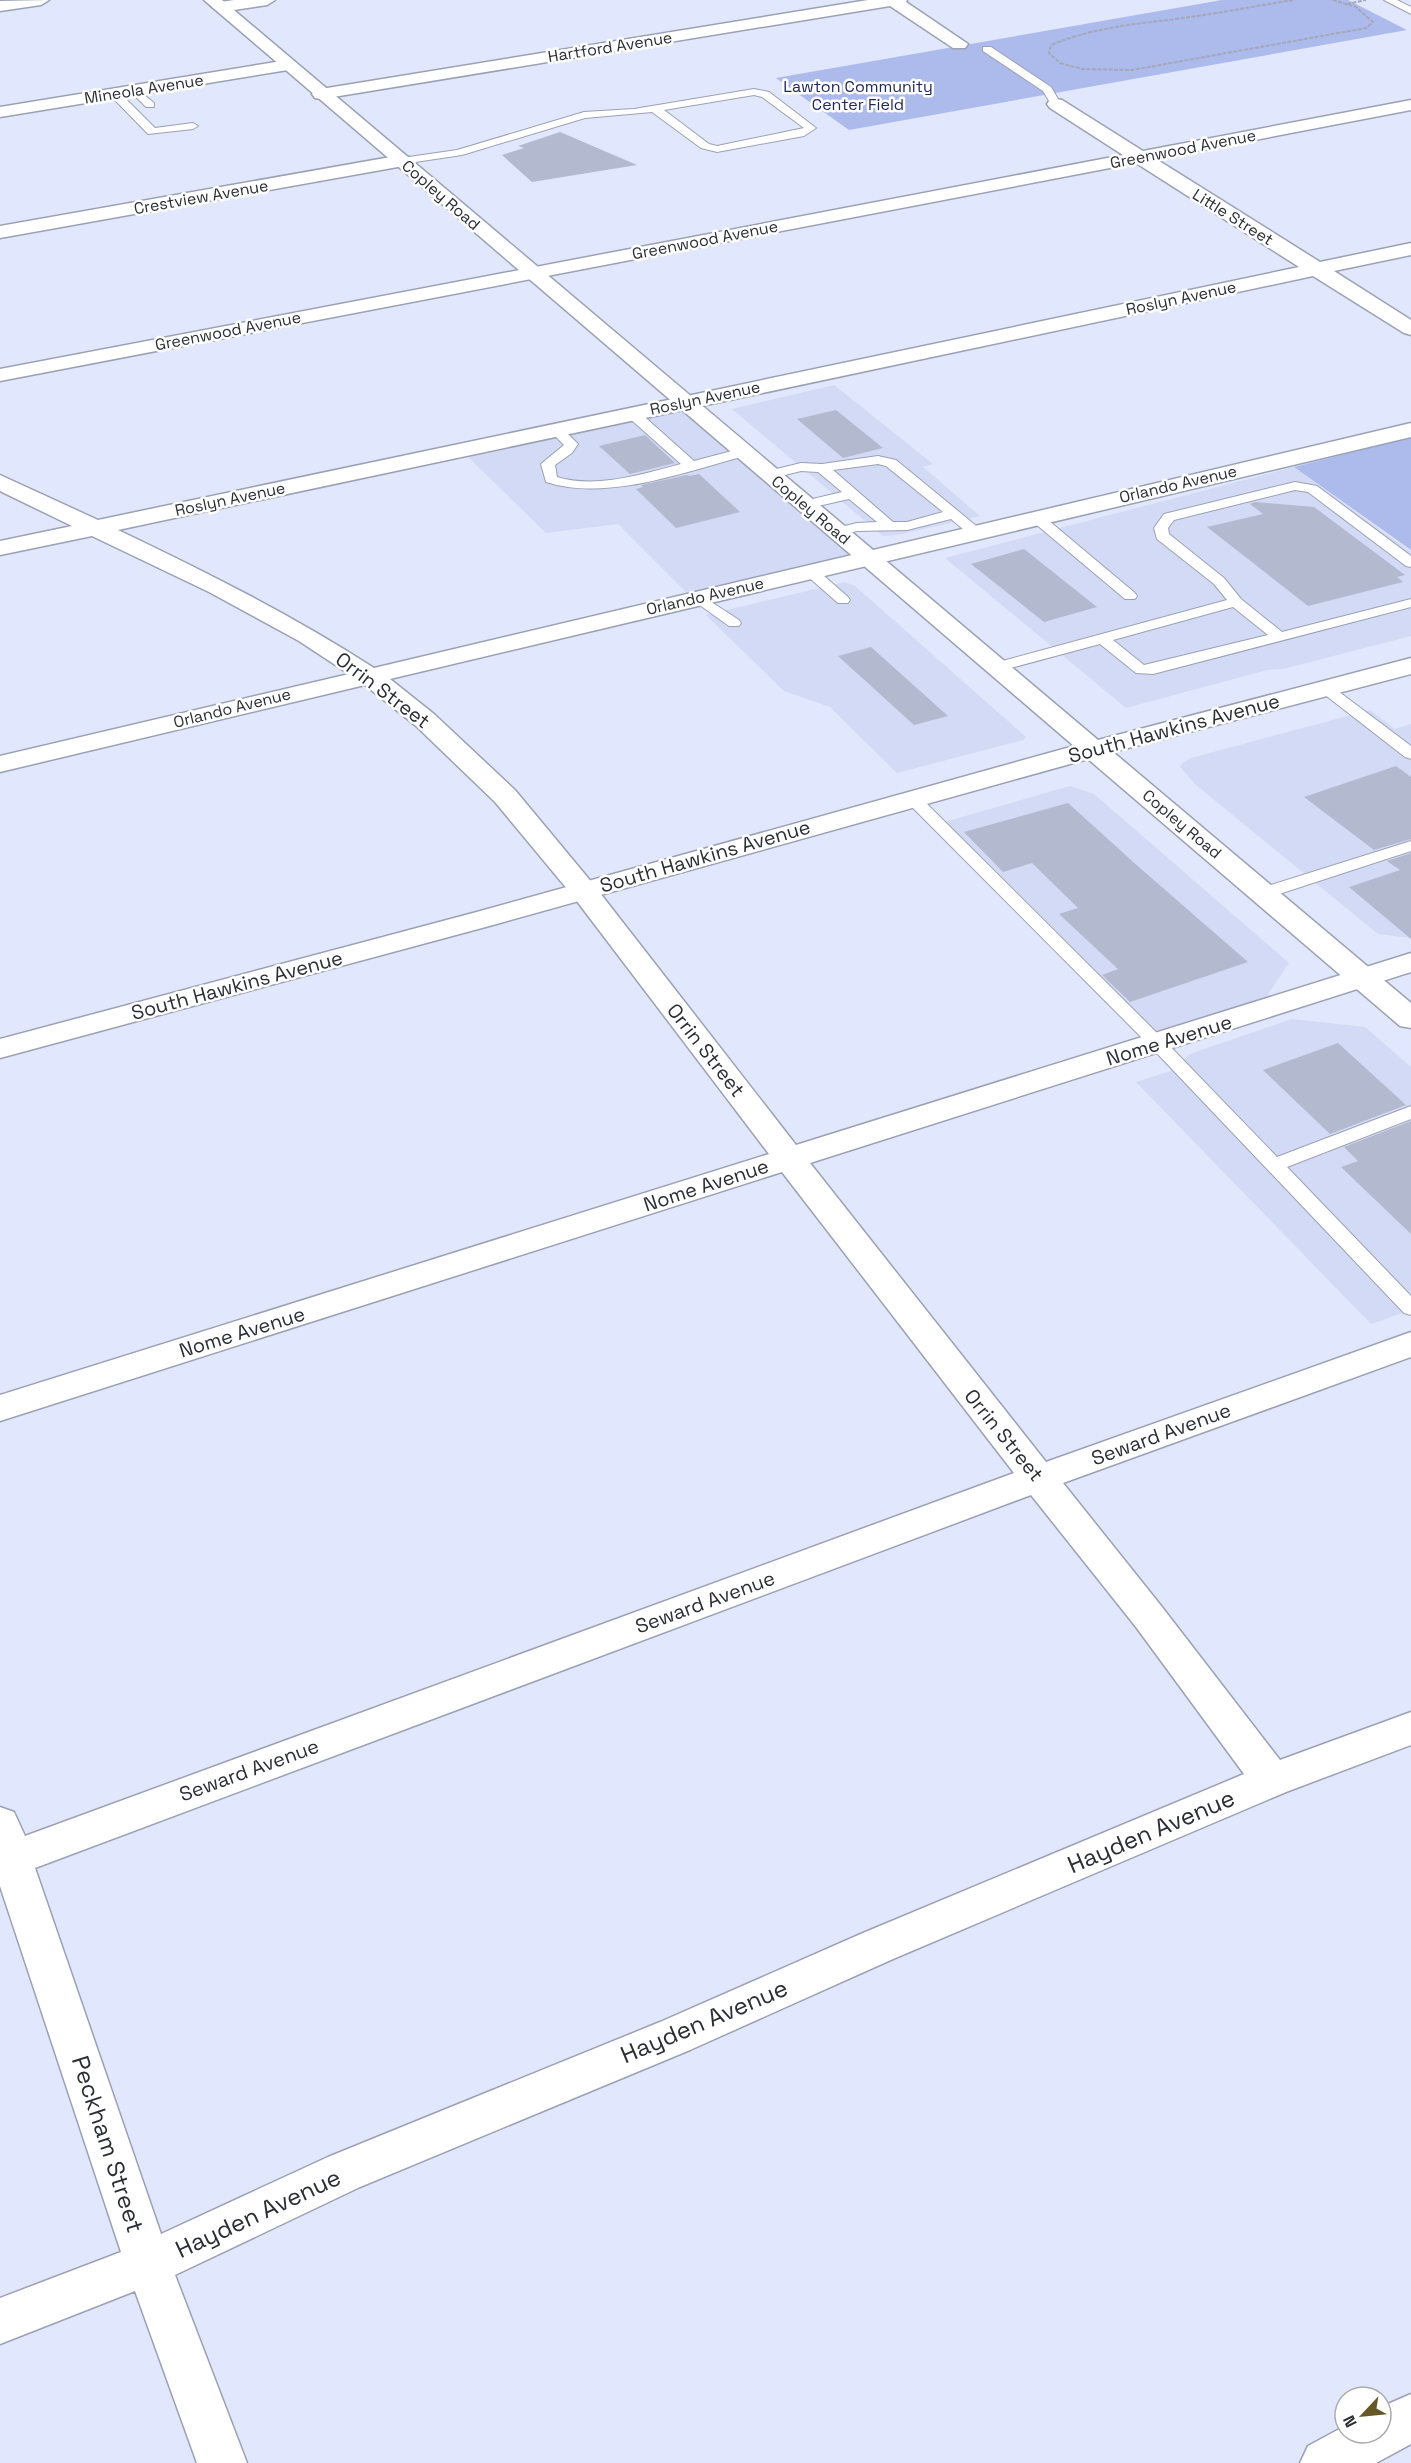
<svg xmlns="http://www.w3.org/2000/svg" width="1411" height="2463" font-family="'Space Grotesk',sans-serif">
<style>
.built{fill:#d2daf5}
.green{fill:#adbaec}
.building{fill:#b3b9ce}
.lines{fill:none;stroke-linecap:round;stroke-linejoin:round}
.lane-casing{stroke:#9ba1b5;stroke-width:2}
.street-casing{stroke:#9ba1b5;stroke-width:3}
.secondary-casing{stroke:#9ba1b5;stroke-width:3}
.path{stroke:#a3a7b9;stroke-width:2;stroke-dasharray:4 1.5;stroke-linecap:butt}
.lane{fill:#fff;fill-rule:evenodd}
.street{fill:#fff;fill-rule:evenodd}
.secondary{fill:#fff;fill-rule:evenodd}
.labels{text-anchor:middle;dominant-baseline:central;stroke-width:5;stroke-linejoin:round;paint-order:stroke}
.far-street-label{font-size:16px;fill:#2c2e36;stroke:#fff}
.far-park-label{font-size:16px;fill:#212765;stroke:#fff}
.street-label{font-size:20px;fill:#2c2e36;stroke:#fff}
.near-street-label{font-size:24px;fill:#2c2e36;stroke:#fff}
</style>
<rect width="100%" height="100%" fill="#e1e7fd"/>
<!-- built -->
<path class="built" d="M834,385L933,464L923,467L980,516L897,535L883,536L732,409Z
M684,403L867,557L693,599L618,524L546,533L461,450Z
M1294,467L1411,552V636L1283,669L1267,670L1126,708L945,558Z
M845,582L855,586L1026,737L1023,740L897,773L830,707L784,691L706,615Z
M1370,710L1395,729L1411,724V938L1378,934L1196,785L1180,767L1182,763L1191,758Z
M1070,786L1094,794L1289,963L1267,996L1154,1035L1131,1027L934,825Z
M1292,1019L1365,1027L1411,1067V1310L1371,1324L1136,1082L1171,1071L1190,1054Z"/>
<!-- green -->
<path class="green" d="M1222,0H1348L1407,30L849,130L776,78Z
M1411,437V550L1294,467Z"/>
<!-- building -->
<path class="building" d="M560,132L637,165L532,182L502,155L524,148L518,146Z
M836,410L883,448L843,458L797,419Z
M645,435L675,463L630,474L599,446Z
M699,474L740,512L676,528L636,489L643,487L641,485L687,475L689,476Z
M1255,502L1314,507L1405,575L1397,577L1403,582L1308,606L1207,527L1263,514L1250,504Z
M1024,549L1097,607L1044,622L971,564Z
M871,647L948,716L914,725L838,656Z
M1396,766L1411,777V839L1374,850L1304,797Z
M1068,803L1140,868L1248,962L1130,1002L1102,975L1118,969L1059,914L1078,908L1032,863L1003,872L964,832Z
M1411,853V939L1349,887L1400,870L1387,861Z
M1338,1043L1406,1105L1330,1134L1263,1070Z
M1411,1121V1234L1341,1167L1358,1161L1344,1147Z"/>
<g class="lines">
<!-- lane casing -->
<g class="lane-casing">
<path id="lane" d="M1384,0H1397L1411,7V14Z
M983,47H991L1051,87L1061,104L1060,106H1052L1043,91L983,51Z
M135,87L154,103V107H146L131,92V88Z
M754,89L769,92L816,128L804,136L717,152L701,148L652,112L585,118L462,155L402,164L396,161L402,158L457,150L584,112L634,109ZM754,95L762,97L804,128L717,146L709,144L664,110Z
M115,91L119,92L155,128L193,123L198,126L193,129L148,134L111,96V92Z
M633,410L638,411L694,461L743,448L750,452L748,455C687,471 608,502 546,482L541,464L564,445L549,430L556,426L561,427L578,444L572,453L555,465L557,477C596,489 643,474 681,464L628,417L626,414Z
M878,456L896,460L980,529L982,532L980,535H970L951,519L907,530L857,531L837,536L832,535L830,532L832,529L857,523L877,522L849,499L805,509L800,508L798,505L800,502L842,492L818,472L801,471L769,479L762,475L764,472L801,463L822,464ZM878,464L886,466L943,512L907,522H893L833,470Z
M1295,482L1317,486L1411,556V567L1406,566L1308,492L1295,490L1174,520L1168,528L1169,534L1224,578L1241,599L1282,632L1411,599V607L1153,674L1136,673L1100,644L996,672L988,667L991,664L1227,600L1214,584L1157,539L1154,528L1164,514ZM1233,607L1268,635L1144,665L1113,640Z
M1037,514L1042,515L1135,593L1137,596L1135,599H1125L1032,521L1030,518Z
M810,567L815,568L848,597L850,600L848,603H838L805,574L803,571Z
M699,594L739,620L741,623L739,626H729L694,601L692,598Z
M1325,683L1330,685L1411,746V759L1405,757L1320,691L1317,688L1320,685Z
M912,793L918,795L1163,1039L1277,1157L1411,1106V1119L1287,1167L1411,1296V1315L1404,1313L1151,1047L906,801L904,798Z
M1411,841V851L1270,897H1258L1256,893L1258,889Z"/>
</g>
<!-- street casing -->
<g class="street-casing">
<path id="street" d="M49,0L41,5L0,11V1Z
M234,0H275L267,5L220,12L212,7L214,3Z
M868,0H907L906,2L968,44L965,48H953L890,6L321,99L315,98L312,94L315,90L321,89Z
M288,60L294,61L297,65L294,69L0,117V107Z
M1056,99L1062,100L1143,151L1411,100V110L1156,159L1320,262L1411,243V255L1334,271L1411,320V335L1404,333L1313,276L118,530C206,572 292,615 374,668L1411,423V437L390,679L434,714L515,790L593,884L796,1145L1411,953V972L810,1163L1046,1462L1411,1332V1357L1063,1483L1162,1607L1280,1760L1411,1712V1745L1286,1792L893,1959L690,2050L360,2187L175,2275L247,2463H197L135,2291L0,2344V2298L121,2252L0,1886V1807L14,1812L25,1836L1014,1473L782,1172L0,1421V1395L769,1154L573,896L495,802L416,726L365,685L0,772V756L349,674L299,641L209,592L92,536L0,555V541L72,526L0,491V475L98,520L1299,267L1136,163L0,381V369L1123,155L1050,108L1047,104L1050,100ZM1031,1495L1136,1627L1244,1774L863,1933L660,2022L328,2157L161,2234L35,1868Z
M402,155L409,157L411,161L409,165L0,238V226Z
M1411,2394V2444L1376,2463H1300L1308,2446L1345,2426V2433H1381V2407Z"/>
</g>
<!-- secondary casing -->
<g class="secondary-casing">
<path id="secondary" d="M204,0H222L1098,740L1411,658V674L1113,752L1411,1003V1028L1400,1026L1088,759L493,925L0,1058V1039L473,913L1074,746Z"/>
</g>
<!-- path -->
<path class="path" d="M1293,0C1256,6 1220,13 1183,18C1137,24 1094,27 1051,45L1049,53L1060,63L1082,69L1132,70L1366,28L1373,22L1356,7L1333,0
M1347,4L1366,0"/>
<!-- lane -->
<use href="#lane" class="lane"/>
<!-- street -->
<use href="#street" class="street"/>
<!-- secondary -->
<use href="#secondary" class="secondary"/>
</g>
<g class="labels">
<!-- far-street labels -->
<g class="far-street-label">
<text transform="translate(610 47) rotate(-9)">Hartford Avenue</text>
<text transform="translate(144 89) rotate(-9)">Mineola Avenue</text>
<text transform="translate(1183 149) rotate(-11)">Greenwood Avenue</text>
<text transform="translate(441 195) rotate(41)">Copley Road</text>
<text transform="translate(201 197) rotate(-10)">Crestview Avenue</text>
<text transform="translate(1233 217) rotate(32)">Little Street</text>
<text transform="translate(705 240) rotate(-11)">Greenwood Avenue</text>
<text transform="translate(1181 298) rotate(-12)">Roslyn Avenue</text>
<text transform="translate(228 331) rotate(-11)">Greenwood Avenue</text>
<text transform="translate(705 398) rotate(-12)">Roslyn Avenue</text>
<text transform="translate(1178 484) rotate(-13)">Orlando Avenue</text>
<text transform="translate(230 499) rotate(-12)">Roslyn Avenue</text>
<text transform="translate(811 510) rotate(40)">Copley Road</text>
<text transform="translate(705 596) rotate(-13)">Orlando Avenue</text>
<text transform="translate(232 708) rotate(-14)">Orlando Avenue</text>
<text transform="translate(1182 824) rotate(40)">Copley Road</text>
</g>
<!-- far-park labels -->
<g class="far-park-label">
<text x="858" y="86">Lawton Community<tspan x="858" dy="18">Center Field</tspan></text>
</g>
<!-- street labels -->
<g class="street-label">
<text transform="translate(383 690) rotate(37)">Orrin Street</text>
<text transform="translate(1174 728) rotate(-15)">South Hawkins Avenue</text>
<text transform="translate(705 856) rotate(-16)">South Hawkins Avenue</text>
<text transform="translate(237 985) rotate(-15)">South Hawkins Avenue</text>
<text transform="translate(1169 1040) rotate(-17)">Nome Avenue</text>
<text transform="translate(706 1050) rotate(52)">Orrin Street</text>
<text transform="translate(706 1185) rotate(-18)">Nome Avenue</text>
<text transform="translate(242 1332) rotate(-17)">Nome Avenue</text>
<text transform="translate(1161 1434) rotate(-20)">Seward Avenue</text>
<text transform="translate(1004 1435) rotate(51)">Orrin Street</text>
<text transform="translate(705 1602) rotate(-20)">Seward Avenue</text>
<text transform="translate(249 1770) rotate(-20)">Seward Avenue</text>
</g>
<!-- near-street labels -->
<g class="near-street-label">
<text transform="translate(1151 1831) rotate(-23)">Hayden Avenue</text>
<text transform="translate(704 2021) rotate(-23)">Hayden Avenue</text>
<text transform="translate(108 2144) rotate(72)">Peckham Street</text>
<text transform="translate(258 2213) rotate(-25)">Hayden Avenue</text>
</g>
</g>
<!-- north arrow -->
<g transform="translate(1363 2415) rotate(244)"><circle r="28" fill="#ffffff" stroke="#ababaf" stroke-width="1.5"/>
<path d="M0-4.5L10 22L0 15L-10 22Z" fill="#665825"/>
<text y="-9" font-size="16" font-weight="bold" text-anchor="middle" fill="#2c2e36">N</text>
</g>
</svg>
